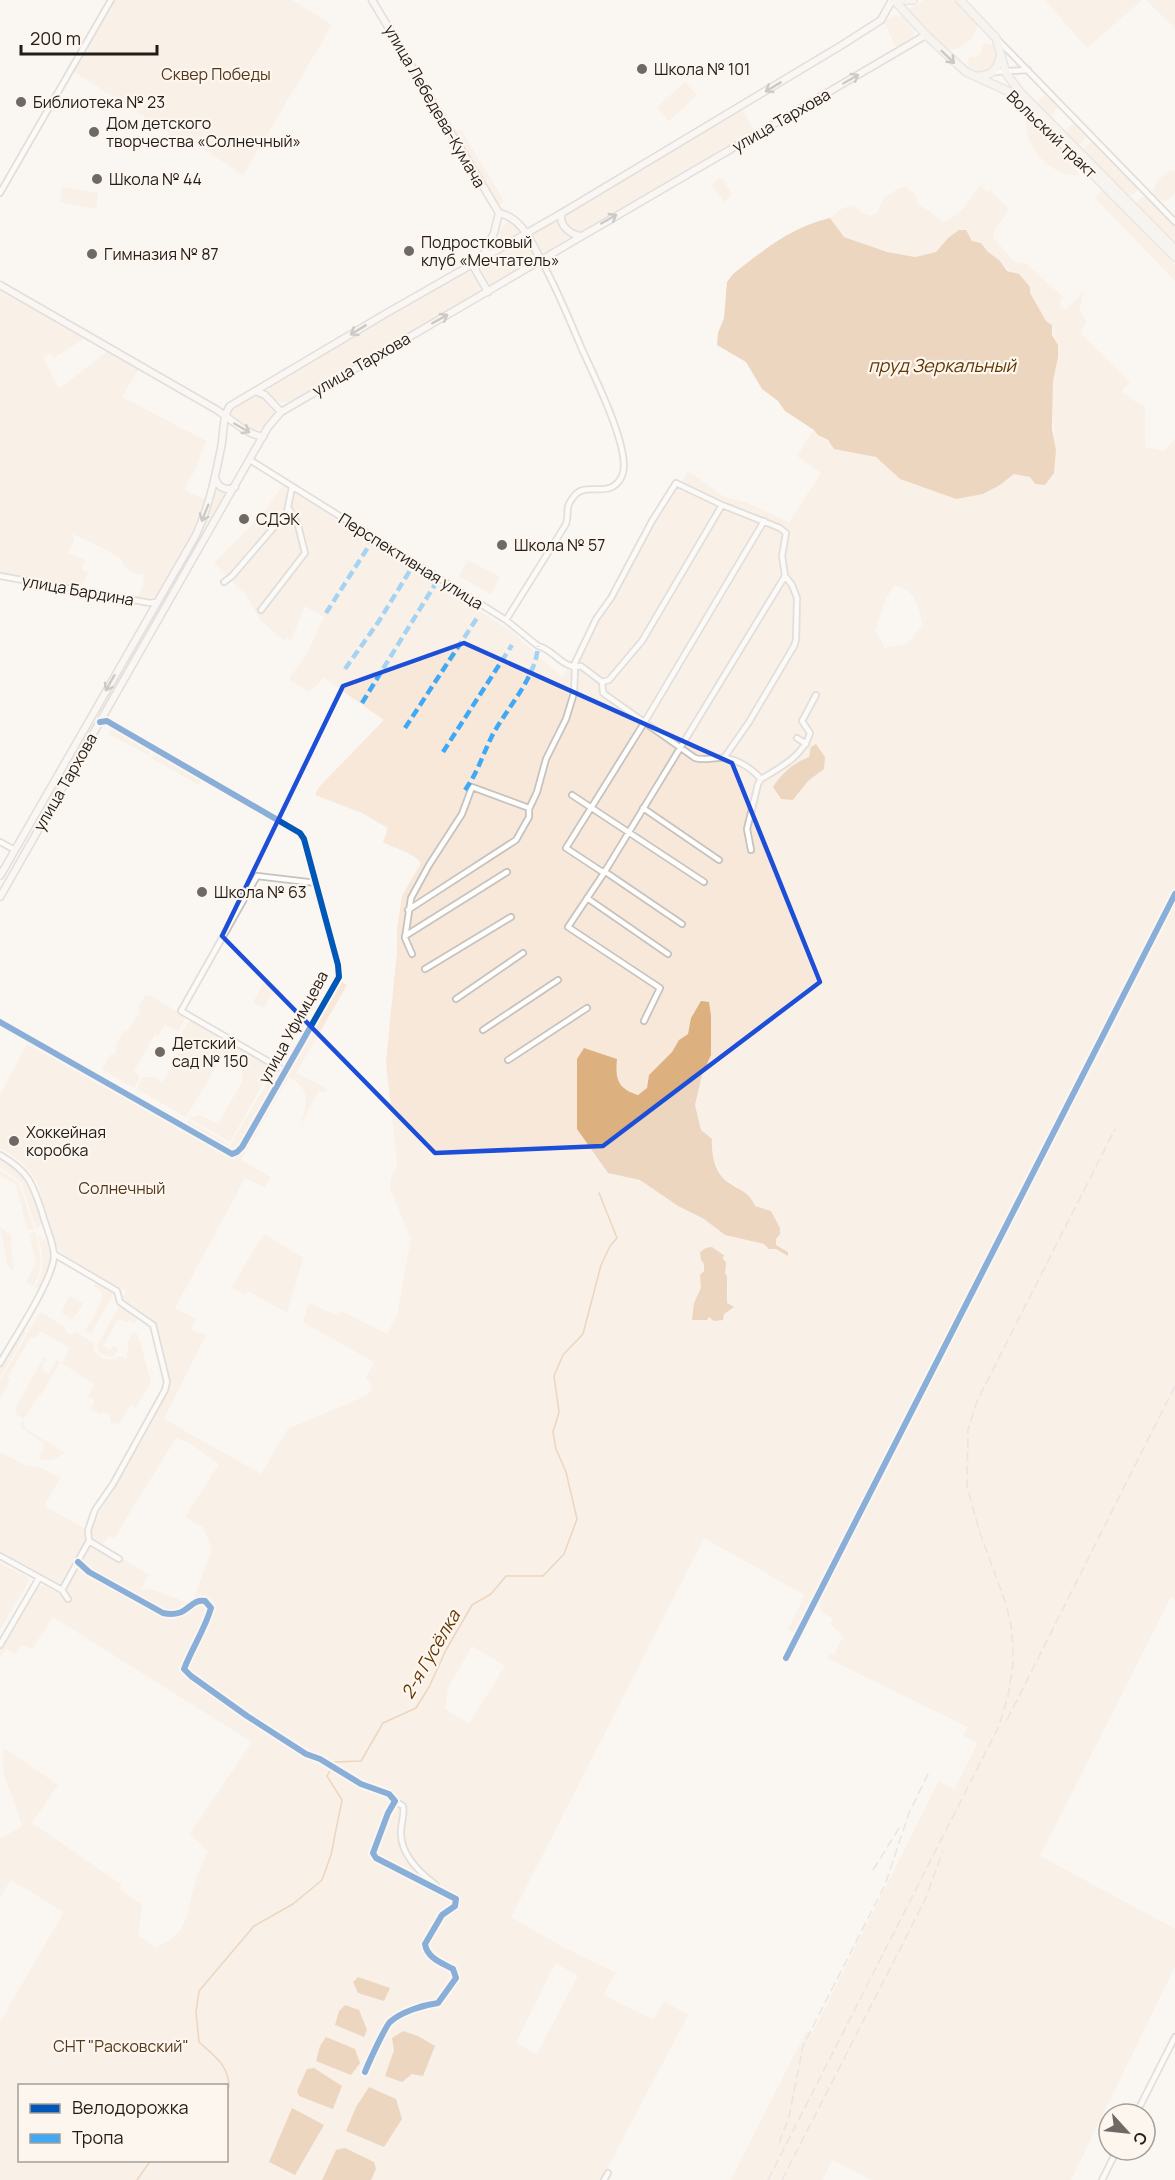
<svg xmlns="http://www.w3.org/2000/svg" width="1175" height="2180" font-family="Manrope,sans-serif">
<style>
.green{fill:#f8e8d9;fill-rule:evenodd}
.water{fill:#ddb080}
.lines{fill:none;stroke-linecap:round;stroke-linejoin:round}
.stream{stroke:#ddb080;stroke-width:1.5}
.street-casing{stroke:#c6c2be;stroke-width:8}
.secondary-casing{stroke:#c6c2be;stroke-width:9}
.primary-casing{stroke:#d6d3d1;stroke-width:10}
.street{stroke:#fefefd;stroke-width:4.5}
.secondary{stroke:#f8f6f4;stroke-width:6}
.primary{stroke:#f4efea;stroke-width:7}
.rail{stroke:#d3d1d0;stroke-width:1.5;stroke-dasharray:9 4.5;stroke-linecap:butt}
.quiet{stroke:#3fa9f5;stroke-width:4.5;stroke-dasharray:9 4.5;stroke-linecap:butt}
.cycleway-casing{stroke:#fdf6ef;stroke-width:10}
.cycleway{stroke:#0057b8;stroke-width:6}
.oneway{stroke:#96908c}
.oneway2{stroke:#989491}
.marked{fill:none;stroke:#1d4ed8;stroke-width:4.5;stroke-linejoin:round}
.poi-dot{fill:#6e6965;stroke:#fdf6ef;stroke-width:2}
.labels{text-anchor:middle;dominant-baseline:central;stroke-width:4.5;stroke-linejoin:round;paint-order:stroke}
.poi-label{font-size:16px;fill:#221d19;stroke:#fdf6ef;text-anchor:start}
.park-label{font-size:16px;fill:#53381c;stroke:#fdf6ef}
.street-label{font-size:16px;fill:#221d19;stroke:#fdf6ef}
.water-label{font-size:18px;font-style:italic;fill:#603700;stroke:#fdf6ef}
</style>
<rect width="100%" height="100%" fill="#faf6f2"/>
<!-- green -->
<path class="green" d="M114,0H292L332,25L243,175L198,145L175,144L167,140L170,134L168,132L73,71Z
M924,0H955L977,22C979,37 960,51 946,50L908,12L909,9Z
M1045,0H1142L1087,48Z
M1146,0H1175V28Z
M895,15L903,17L915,32L912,38L896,47L885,24V21Z
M985,43L993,44L996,53L993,65L981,74L969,72L968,58L971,56L975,58L981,54V49Z
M685,82L697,95L669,121L657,107Z
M1046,95L1057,107L1053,115H1049L1038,105L1039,100Z
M743,110L754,130L578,233L576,234L565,225L564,217L566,214Z
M1026,119L1054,147L1057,145L1062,150L1060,153L1080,175C1052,178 1023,147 1026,119Z
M1074,123L1087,136L1081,144H1076L1067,134V129Z
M454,130H461L504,201L500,205H497Z
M1094,142L1137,187L1136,192L1131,195H1126L1084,152L1085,147L1090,143Z
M1170,170L1175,172V193L1167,201L1160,200L1153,192C1155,181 1163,176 1170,170Z
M719,178L723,179L732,195L724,202L712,185Z
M980,185L987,192L991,191L1009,210L993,233V237L1014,262L1021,264L1024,262L1063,297L1059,305L1065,310L1079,297L1084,290L1079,311L1087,322L1081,331L1082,335L1130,382L1122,391L1134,401L1145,406V447L1164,451L1175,439V889L797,1631L793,1632L788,1629L805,1595L704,1538L511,1917L559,1945L616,1973L603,1995L654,2020L664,2001L688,2015L601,2180H371L376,2169L336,2150L322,2180H0V2022L64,1912L11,1880L0,1897V1838L22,1827C20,1819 18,1811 15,1804C7,1784 0,1770 4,1748L58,1785L32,1823L122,1885L119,1889L142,1905L138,1935L156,1948C190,1931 185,1919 194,1887C197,1874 203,1862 208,1851L190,1834L252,1742L53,1617L32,1649L22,1645L15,1654L6,1648L0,1658V1651L37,1587L44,1586L60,1594L65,1587L0,1551V1452L26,1466L40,1467L60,1478L44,1506L89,1531L146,1434L170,1385L153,1320L121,1297L127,1291L104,1280L58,1250L37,1182C28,1166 16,1157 0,1148V1095L27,1044L226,1155L236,1156L242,1150L340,981L347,985L296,1073L328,1089L324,1092H318L299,1128C307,1106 313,1090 289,1077L241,1160L270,1177L265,1187L245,1178L175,1308L196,1319L191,1330L203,1334L207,1333L164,1419L261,1474L288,1429L368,1395L373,1387L366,1377L374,1362L303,1322L309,1303L338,1316L341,1311L387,1334L397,1315L411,1239L390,1188L391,1179L397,1164L386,1062L397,951V929L402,896L421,863C412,852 396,849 383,842L388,828L362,813L315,795L319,787L384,720L324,678L309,692L289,679L308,652L324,617L305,606L291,640L287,638L285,641L261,621L246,595L214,563L262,515L283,485L511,631L562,677L688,471L724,497L745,502L789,522L821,473L797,456L814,430C820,438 828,440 835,449L876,457L900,479L956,499L1000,485L1014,474L1030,477L1054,473C1057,443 1051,414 1053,384C1054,372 1059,360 1057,347C1057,339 1052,333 1052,325L1046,321L1015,273C1005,270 987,252 981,243L972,241L966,230H959L948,238L936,252L915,257L887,252L844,237L830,218L843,208L854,205L862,213L870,216L877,213L883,199L899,188L906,187L916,195L918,205L929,211L943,222C961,216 970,200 980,185ZM895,585C918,593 917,604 923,625L907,644L885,648L875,631L886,598ZM809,757L824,769L808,781L793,799L774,787C783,772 792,764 809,757ZM694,1011L710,1038L711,1055L702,1075L695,1105L701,1131L712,1139L711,1153L723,1178L737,1186L755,1206L771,1211L780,1228V1234L776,1239V1245L783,1248L788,1256L776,1249H769L764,1244L725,1235L704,1219L678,1206L640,1180L608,1173L616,1059C615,1080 618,1087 638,1095L647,1088L649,1075L672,1052L679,1040L688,1034ZM725,1255L722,1257L725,1273L727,1276L728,1292L724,1314L714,1319L694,1303L702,1288L704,1264ZM176,1438L188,1442L219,1464L185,1517L203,1527L212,1549L194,1598L188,1603L154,1590L141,1589L149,1575L102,1546L108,1536L114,1538ZM472,1646L505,1666L469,1724L445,1709L448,1688ZM555,1963L578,1976L537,2054L516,2043ZM394,2050L402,2082L385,2076ZM20,2086H226V2160H20ZM356,2107L392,2133L384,2147L347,2131Z
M62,187L98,193L96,209L60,202Z
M1103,190L1175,265V281L1096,199L1097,195Z
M1143,196L1147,197L1175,225V245L1138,206V201Z
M509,219L514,221L519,231L508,238H501L499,231Z
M553,221L558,222L572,235L548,251H539L531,236L533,233Z
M523,240L533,254L532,261L490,285L480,268V263Z
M466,271L471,273L480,287L478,293L288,402C280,405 271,399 268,391L270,386Z
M0,288L85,338L54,358L49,353L43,357L59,389L108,351L139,368L122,397L206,441C201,450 200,459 196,469C192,476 185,482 185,491L206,500L200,520L155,597L149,599L138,597L143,585L144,574H136L125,568C124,565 123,561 121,559C116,554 79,536 72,534L74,540L68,553L85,560L82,569L88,573L81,587L0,573Z
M251,396L260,397L275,409C270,441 247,430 230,414L231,409Z
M220,489L228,493L168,598L165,599V596L207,519L217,490Z
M468,560L500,577L491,594L459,576Z
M155,611L159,613L101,714L97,712Z
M91,722L95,724L53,797L51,798L50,794Z
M113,727L149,748L150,752L148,755L109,734Z
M156,752L202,778L199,785L151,758Z
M1175,900V1599L1171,1597L1040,1856L1175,1929V1966L1071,2180H872L832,2160L823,2180H731L806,2032H813L939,1781L954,1790L978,1743L963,1736L968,1727L827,1658L830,1653L834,1655L843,1637L831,1624L833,1619L821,1611L819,1598Z
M265,982L275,988L264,1008L253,1002Z
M150,995L184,1016L185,1019L178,1032L165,1024L158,1036L155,1034L134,1071L140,1077L134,1088L102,1069L111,1054H114L117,1049L116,1045L124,1031H128L140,1011L138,1007L145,996Z
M189,1021H193L246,1051L238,1066L222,1057L186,1117L137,1089L143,1077H153L163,1082L172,1065L183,1070L188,1061L178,1055L182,1047L179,1045L183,1038L181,1033Z
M250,1054L273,1066L230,1142L189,1118L200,1115L218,1124L243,1080L241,1068Z
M276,1067L282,1074L237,1150L229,1151L231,1144Z
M188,1120L228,1144L227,1150L185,1125Z
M0,1158C31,1176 32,1189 42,1221L39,1227L36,1228L21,1182L0,1167Z
M0,1170L19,1183L34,1229L28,1230L15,1184L0,1175Z
M0,1227L10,1234L12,1240L10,1243L14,1266L12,1270L7,1265V1259Z
M35,1232C40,1252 45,1267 33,1286L26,1282L36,1263L29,1234Z
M266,1235L303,1258L287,1313L248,1291L245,1295L232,1288L257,1244Z
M38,1236L47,1242C53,1262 50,1269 41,1288L38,1289L35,1287C46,1270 43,1255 38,1236Z
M97,1282L112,1292L113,1295L91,1333L85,1330C92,1323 101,1304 102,1295C103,1291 99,1289 94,1286Z
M70,1296L83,1303L76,1315L72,1314L75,1317L71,1319L62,1313V1310H65L63,1308Z
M119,1306L138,1317L135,1323L129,1320L128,1322L118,1319L103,1346L110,1350L113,1346L118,1349L114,1356L109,1357L100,1353L97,1346Z
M40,1312L66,1328L65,1331L71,1335L75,1332L94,1343L93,1349C101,1359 109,1363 120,1356L126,1359L128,1356L126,1355L129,1348L127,1343L133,1332L138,1335L151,1382L136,1408L130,1405L120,1422L115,1424L110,1422V1415L103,1412L101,1414L90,1410L95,1400L88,1396L94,1384L60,1362L41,1395L39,1394L23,1420L25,1428L65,1453L52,1460L39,1459L45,1444L21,1428L23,1418L17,1415L15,1409L44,1357L47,1358L41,1369L49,1374L56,1360L63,1362L70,1348L41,1331L35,1338L31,1336L7,1378L10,1380L0,1398V1381Z
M22,1330L26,1332L0,1378V1369Z
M0,1563L27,1577L29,1581L0,1629Z"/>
<!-- water -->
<path class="water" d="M830,218L844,237L887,252L915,257L936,252L948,238L959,230H966L972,241L981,243L988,252L999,260L1007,271L1019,274L1030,287V293L1046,321L1052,325V335L1058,345V357L1053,381L1052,429L1056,450L1054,473L1045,485L1035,484L1030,477L1014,474L1000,485L983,494L956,499L900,479L876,457L834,449L828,440L818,435L814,430L785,411L778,401L762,389L746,362L717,345L718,333L724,318L727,282L733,274C762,251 793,226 830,218Z
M816,744L825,757L824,769L808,781L793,800L781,799L773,787C783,772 792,764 809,757L811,747Z
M701,1001L709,1002L711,1016V1055L702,1075L695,1105L701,1130L712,1139C711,1152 714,1169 724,1179C736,1190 748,1189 755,1206L771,1211L780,1228V1234L776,1239V1245L788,1252V1256L776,1249H769L764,1244L725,1235L704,1219L678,1206L640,1180L608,1173L577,1129V1059L584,1048L617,1059C615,1080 618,1088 638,1095L647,1088L649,1075L672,1052L679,1040L688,1034L691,1018Z
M712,1247L725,1256L722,1257L726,1263L725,1273L727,1276V1303L734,1307L724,1314L723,1320L714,1321L709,1317L707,1320H692L694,1303L701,1288L700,1275L704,1271V1264L701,1260L700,1252L706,1248Z
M358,1977L390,1988L384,2001L358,1993L353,1982Z
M345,2005L359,2010L367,2030L364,2037L335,2025L339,2011Z
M403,2031L418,2036L435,2046L423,2076L412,2074L402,2082L385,2076L394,2050L392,2038Z
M326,2037L355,2049L360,2063L351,2075L316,2061L320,2046Z
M314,2068L342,2086L333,2109L299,2096L297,2091L307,2069Z
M369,2087L396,2099L402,2119L384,2147L346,2131L356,2107Z
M292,2108L324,2125L295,2175L269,2162Z
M345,2148L374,2162L376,2169L371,2180H322L336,2150Z"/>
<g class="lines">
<!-- stream -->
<path class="stream" d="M333,1764L335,1762L361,1761L383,1723L416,1708L429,1687L446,1650L472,1605L491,1594L506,1576H543L564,1554L577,1519L566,1472L556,1449L553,1432L559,1412L554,1376L563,1355L583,1334L601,1265L610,1246L617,1238L599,1193
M226,2088L229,2087C229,2065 214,2056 199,2042L196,2012L199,1991L254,1926L293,1904L322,1880L331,1855L342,1800L327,1776L331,1769
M137,2180L151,2160"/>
<!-- street casing -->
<g class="street-casing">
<path id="street" d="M997,39L1175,222
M993,72L1028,70
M0,193L111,0
M250,460L506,620L538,646C554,649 562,670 581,666L602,682L603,693L695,758C705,761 714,757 724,758C740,760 751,768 761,779
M0,576L150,603L157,602
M224,582L232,576L287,512L292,487
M261,610L305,553L298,525L288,507
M506,620L566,524C570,512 563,509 575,495C587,481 611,500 622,476C633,452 592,372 581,347C568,316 557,289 541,260
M573,667L596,619L611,598L652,521L676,483L722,505
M602,682L609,680L642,641L722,505L780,528L786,533L782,556L785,576L792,585L797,598L796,640L794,646L749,722L724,758
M797,738L806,744
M572,795L704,882
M643,808L719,860
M0,842L15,850
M751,850L747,829L758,784L761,779C780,768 804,755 810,733L802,721L816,695
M604,871L682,924
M604,873L566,848L644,723L764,521
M587,898L668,954
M408,910L516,840L529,817V809L537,792L546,759L566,719L574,693L575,667
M405,936L507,872
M412,954L405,938L411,898L429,865L462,814L472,787L529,808
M425,969L511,917
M456,999L523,953
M644,1021L660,988L568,927L604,873L785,576
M0,1022L232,1154L237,1152L242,1147L339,977L338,965L304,839L300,833L112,724L107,721L100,722
M483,1030L558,980
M508,1060L587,1008
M285,1071L181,1011L257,876L316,883
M0,1155C28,1171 32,1182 42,1212C45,1225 54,1243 54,1256C53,1280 13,1340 0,1363
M54,1254L117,1291L120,1302L153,1325L167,1382L165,1390L113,1484L95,1510L88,1530L89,1541L62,1590
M89,1541L119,1559
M0,1556L62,1590L68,1599
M78,1562L89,1572L163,1613C188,1619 189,1598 205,1601L211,1608C205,1629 192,1648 184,1669L191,1676L247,1716L306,1754L320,1759L361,1784L389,1794L395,1801L388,1813L373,1853L376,1858L456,1899L455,1906L442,1915L425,1944C427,1958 442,1963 453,1969L456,1978L438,2003C423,2005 401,2012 390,2022C385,2027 368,2064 365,2072
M0,1645L39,1578
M786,1658L1175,894
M395,1801L403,1806C405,1816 400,1824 401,1835C402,1856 420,1873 436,1885
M1136,2114L1175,2037
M604,2180L608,2173
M1102,2180L1117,2150"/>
</g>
<!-- secondary casing -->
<g class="secondary-casing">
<path id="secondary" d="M372,0L499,213L494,233L482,258
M499,213C522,218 530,240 541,260
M562,213C558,225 570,234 580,236
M472,264L488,292
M0,285L217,410C232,420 244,433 263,437
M255,391L265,395L281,412
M215,478C218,487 226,492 235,487
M0,876L196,535C209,507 215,478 221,448C224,434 222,417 230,406L385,314L562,213L842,45L881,20L892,0
M0,897L268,427L281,412L926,35"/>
</g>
<!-- primary casing -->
<g class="primary-casing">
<path id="primary" d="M894,0L926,35L966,72L1012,93L1175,257
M897,0H913
M960,0L996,38L1006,73L1019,91L1175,249
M975,76C989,77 998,71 1000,56"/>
</g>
<!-- street -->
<use href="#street" class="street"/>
<!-- secondary -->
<use href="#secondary" class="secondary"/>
<!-- primary -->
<use href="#primary" class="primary"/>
<!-- rail -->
<path class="rail" d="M1007,1720L1175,1386
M873,1870L901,1825
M779,2143L789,2117L803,2046L885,1885L909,1813L930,1770
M768,2180L999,1726L1008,1696L1013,1665V1647L1011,1625L1006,1604L980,1533L967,1487L968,1430L977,1401L1115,1129
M782,2180L925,1900L943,1851"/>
<!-- quiet -->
<path class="quiet" d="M326,613L374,538
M345,669L379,621L414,564
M362,703L439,578
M405,728L479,615
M443,752L512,645
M465,790C477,774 483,754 492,736C506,709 536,678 538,646"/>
<!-- cycleway casing -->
<g class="cycleway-casing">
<path id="cycleway" d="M0,1022L232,1154L237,1152L242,1147L339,977L338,965L304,839L300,833L112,724L107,721L100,722
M78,1562L89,1572L163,1613C188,1619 189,1598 205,1601L211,1608C205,1629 192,1648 184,1669L191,1676L247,1716L306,1754L320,1759L361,1784L389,1794L395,1801L388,1813L373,1853L376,1858L456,1899L455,1906L442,1915L425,1944C427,1958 442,1963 453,1969L456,1978L438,2003C423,2005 401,2012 390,2022C385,2027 368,2064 365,2072
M786,1658L1175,894"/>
</g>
<!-- cycleway -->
<use href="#cycleway" class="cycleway"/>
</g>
<!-- one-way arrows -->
<defs><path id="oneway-shaft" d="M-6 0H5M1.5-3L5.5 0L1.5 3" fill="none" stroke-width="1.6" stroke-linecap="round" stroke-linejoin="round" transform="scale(1.5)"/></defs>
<use class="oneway" href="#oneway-shaft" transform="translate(948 57) rotate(44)"/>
<g class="oneway2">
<use href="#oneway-shaft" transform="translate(851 79) rotate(-30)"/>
<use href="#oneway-shaft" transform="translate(773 87) rotate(149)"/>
<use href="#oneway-shaft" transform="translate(609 219) rotate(-30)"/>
<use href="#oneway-shaft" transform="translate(440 319) rotate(-29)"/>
<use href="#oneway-shaft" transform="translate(358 330) rotate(149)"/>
<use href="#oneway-shaft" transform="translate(242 428) rotate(30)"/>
<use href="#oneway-shaft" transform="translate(205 513) rotate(112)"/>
<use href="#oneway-shaft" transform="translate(110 683) rotate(120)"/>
</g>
<!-- marked area -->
<path d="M0 0H1175V2180H0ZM464,643L732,763L820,982L603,1146L435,1153L222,936L343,686Z" fill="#faf6f2" fill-opacity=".55" fill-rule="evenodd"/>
<path class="marked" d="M464,643L732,763L820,982L603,1146L435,1153L222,936L343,686Z"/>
<!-- markers -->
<g class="poi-dot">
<circle cx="642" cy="69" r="6"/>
<circle cx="21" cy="102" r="6"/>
<circle cx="94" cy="132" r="6"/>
<circle cx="97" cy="179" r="6"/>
<circle cx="409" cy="251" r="6"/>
<circle cx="92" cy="254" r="6"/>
<circle cx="244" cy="519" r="6"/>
<circle cx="502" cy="545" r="6"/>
<circle cx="202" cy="892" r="6"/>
<circle cx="160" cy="1052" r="6"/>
<circle cx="14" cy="1141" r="6"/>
</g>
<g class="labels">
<!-- poi labels -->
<g class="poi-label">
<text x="654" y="69">Школа № 101</text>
<text x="33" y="102">Библиотека № 23</text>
<text x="106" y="123">Дом детского<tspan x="106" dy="18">творчества «Солнечный»</tspan></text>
<text x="109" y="179">Школа № 44</text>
<text x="421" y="242">Подростковый<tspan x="421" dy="18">клуб «Мечтатель»</tspan></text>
<text x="104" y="254">Гимназия № 87</text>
<text x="256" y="519">СДЭК</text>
<text x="514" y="545">Школа № 57</text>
<text x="214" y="892">Школа № 63</text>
<text x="172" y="1043">Детский<tspan x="172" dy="18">сад № 150</tspan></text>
<text x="26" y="1132">Хоккейная<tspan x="26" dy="18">коробка</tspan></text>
</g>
<!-- park labels -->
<g class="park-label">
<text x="216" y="74">Сквер Победы</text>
<text x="122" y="1188">Солнечный</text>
<text x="121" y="2046">СНТ "Расковский"</text>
</g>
<!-- street labels -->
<g class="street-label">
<text transform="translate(435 106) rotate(60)">улица Лебедева-Кумача</text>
<text transform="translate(781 120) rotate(-30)">улица Тархова</text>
<text transform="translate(1052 134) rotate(44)">Вольский тракт</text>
<text transform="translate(361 364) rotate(-30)">улица Тархова</text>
<text transform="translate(411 561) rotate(32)">Перспективная улица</text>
<text transform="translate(78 590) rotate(10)">улица Бардина</text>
<text transform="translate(65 782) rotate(-60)">улица Тархова</text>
<text transform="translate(293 1027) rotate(-61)">улица Уфимцева</text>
</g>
<!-- water labels -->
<g class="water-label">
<text x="942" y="365">пруд Зеркальный</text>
<text transform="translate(430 1654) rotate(-60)">2-я Гусёлка</text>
</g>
</g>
<!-- legend -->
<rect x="18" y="2084" width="210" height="78" fill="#fdf6ef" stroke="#a59f99" stroke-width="1.5"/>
<rect x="30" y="2104" width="30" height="9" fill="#0057b8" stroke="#a59f99" stroke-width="1.5"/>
<text x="72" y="2114" font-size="18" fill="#221d19">Велодорожка</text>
<rect x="30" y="2134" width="30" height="9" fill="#3fa9f5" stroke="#a59f99" stroke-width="1.5"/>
<text x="72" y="2144" font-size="18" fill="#221d19">Тропа</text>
<!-- north arrow -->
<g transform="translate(1127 2132) rotate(117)"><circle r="28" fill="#fdf6ef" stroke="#a59f99" stroke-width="1.5"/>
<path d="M0-4.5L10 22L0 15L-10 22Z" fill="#6e6965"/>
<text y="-9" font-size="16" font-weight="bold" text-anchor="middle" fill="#221d19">С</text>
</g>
<!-- scale -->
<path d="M21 45v9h136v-9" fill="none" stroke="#221d19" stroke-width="3"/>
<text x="30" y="45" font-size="18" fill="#221d19" stroke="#fdf6ef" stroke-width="4.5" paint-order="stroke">200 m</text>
</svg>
